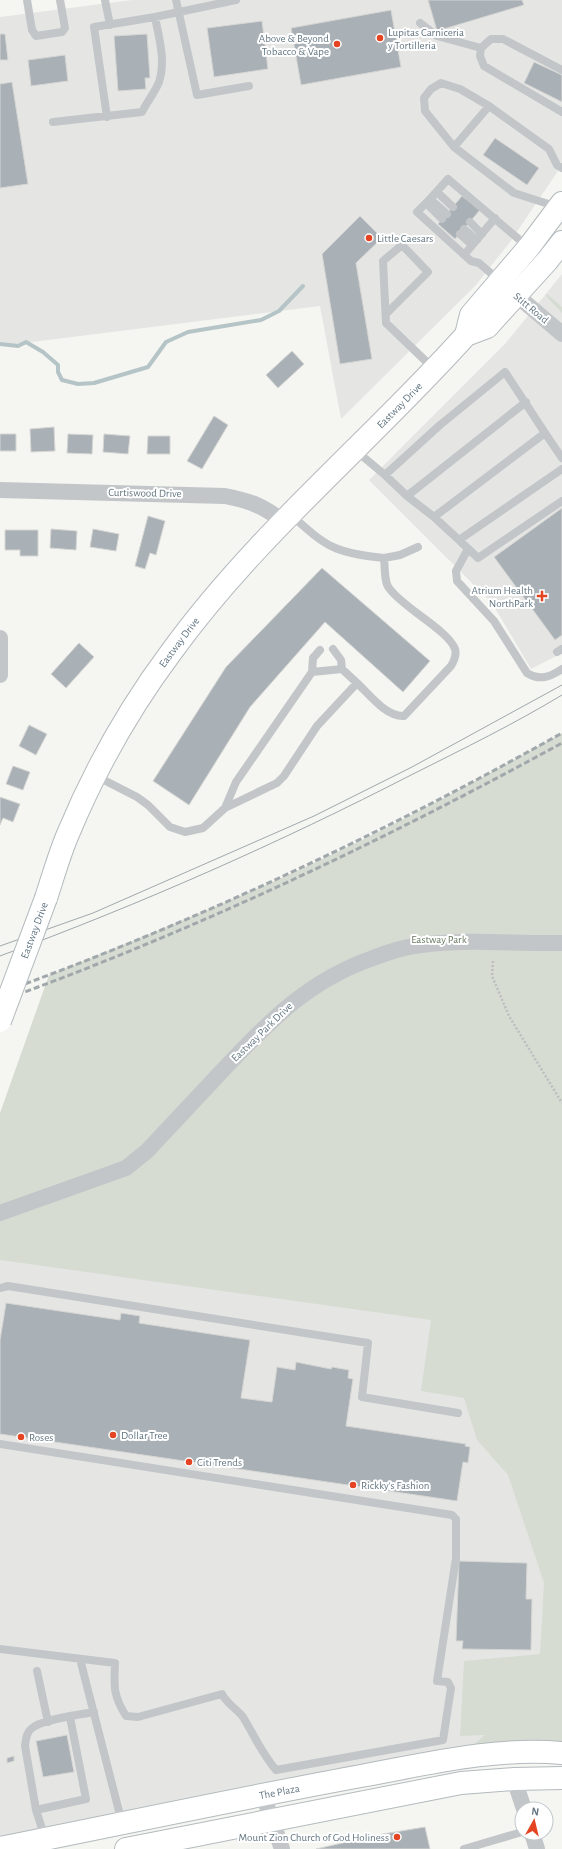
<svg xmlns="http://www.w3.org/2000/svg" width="562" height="1849" font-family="'Alegreya Sans',sans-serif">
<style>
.built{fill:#e5e6e4}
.green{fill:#d6dcd2}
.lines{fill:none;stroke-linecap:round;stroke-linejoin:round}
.stream{stroke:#b5c4c6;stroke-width:4}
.building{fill:#a9b1b6;stroke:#d6d6d4}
.secondary-casing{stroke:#b4babe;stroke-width:24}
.path{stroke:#bcbec0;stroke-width:2.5;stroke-dasharray:2 2;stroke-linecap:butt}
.service{stroke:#c2c6c9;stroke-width:8}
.minor{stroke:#c2c6c9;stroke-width:16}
.secondary{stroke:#fff;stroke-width:22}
.tram{stroke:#a0a8ac;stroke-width:1}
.rail{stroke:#a0a8ac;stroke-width:3;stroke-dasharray:6 3;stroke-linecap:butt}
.secondary-bridge-casing{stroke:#b4babe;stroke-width:24;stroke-linecap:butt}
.secondary-bridge{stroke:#fff;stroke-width:22}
.poi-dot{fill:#e44422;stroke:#fff;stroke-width:1.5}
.labels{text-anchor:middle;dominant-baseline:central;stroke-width:4;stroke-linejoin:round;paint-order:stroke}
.poi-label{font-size:11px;fill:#637682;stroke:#fff;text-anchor:start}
.street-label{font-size:11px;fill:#637682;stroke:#fff}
.park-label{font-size:11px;fill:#687962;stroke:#fff}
</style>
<rect width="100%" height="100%" fill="#f5f5f1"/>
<!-- built -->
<path class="built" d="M132,0H562V165L510,242L476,285L341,419L320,306L0,346V17Z
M562,274V653L531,669L492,603L369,480L505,344Z
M477,1056L562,1675L467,1750L0,1837V1251Z"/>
<!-- green -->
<path class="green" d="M547,294L562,307V313L546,296Z
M562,733V1747L467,1750L485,1735L460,1736L464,1661L540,1654L544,1583L508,1475L477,1440L464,1398L421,1391L431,1320L0,1260V1113L49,975C138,939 228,903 316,862C400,823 481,778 562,733Z"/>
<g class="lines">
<!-- stream -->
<path class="stream" d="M0,344L18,346L26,342L43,352L58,365V372L62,380L78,384L94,383L148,367L166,342L188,332L261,320L279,311L303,286"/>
</g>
<!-- building -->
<path class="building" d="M428,0H522L524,5L437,31Z
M391,10L401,67L301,85L291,28Z
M262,21L268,69L214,77L207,28Z
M0,34H5L8,60H0Z
M147,34L150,78H145L146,89L118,91L114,36Z
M65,55L68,81L31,86L28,60Z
M534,62L562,75V102L524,83Z
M12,82L28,184L0,188V84Z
M495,138L539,168L527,185L483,155Z
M462,196L480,210L455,239L438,224Z
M360,216L382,238L356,263L372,359L340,364L322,254Z
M292,351L304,364L278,388L266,375Z
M214,416L228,425L202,469L187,461Z
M54,427L55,451L31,452L30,429Z
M0,434H16V451H0Z
M68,434L93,435L92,454L67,453Z
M104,434L130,436L128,454L103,452Z
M148,436H170V454H147Z
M562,508V635L555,640L494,557Z
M148,516L165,521L156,555L150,553L145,569L135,566Z
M51,529L77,531L76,550L50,548Z
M93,529L119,534L116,551L90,547Z
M5,530H38V556H20V550H5Z
M322,568L430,661L403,692L325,622L250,707L189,805L153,781L226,667Z
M79,643L94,657L66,688L51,674Z
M29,725L47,734L36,755L19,746Z
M13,766L30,772L23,790L6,784Z
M0,797L20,804L13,822L3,818L0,825Z
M6,1303L120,1320L121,1313L140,1316L139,1323L250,1340L241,1398L272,1402L277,1367L295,1370L296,1362L331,1369L332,1367L349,1370L348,1378L353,1379L346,1426L466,1444L465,1446L470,1447L468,1463L463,1462L457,1501L0,1434V1340Z
M459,1561L527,1563L526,1599H532L531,1650L462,1649L463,1641H456Z
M67,1735L74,1772L43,1777L36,1741Z
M14,1756V1761L7,1763V1758Z
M425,1827L430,1849H316L360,1839L359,1838Z"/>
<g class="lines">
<!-- secondary casing -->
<g class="secondary-casing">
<g id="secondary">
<path d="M466,335L471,315L529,247L562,203"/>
<path id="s1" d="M46,898C53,877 59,855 68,834C95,769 130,707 172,651C257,534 370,442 466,335L487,327L547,261L562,242"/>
<path id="s2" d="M0,1848C120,1824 241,1798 361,1776C427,1764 495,1747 562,1753"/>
<path d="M126,1849L461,1783L514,1779L562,1778"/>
</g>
</g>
<!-- path -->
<path class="path" d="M493,961L492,976L509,1016L562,1103"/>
<!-- service -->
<path class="service" d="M27,0L32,30L36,36L62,32L65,28L60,0
M105,0L110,25
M176,0L197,95L249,86
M420,23L437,36L481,48
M562,70L503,39H491L481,48L480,56L484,66L562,112
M489,106L460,89L441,83L431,89L424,98L425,111L454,147L514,193L558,207
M107,117L94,27L155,17L236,0
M53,122L142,112C147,102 155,92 159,82C166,61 159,38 155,17
M454,147L489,106L549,149L557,165L562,168
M437,192L453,207
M430,199L417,212L471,261L479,263L500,281
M426,203L442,219
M447,214L430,199L448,179L528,247
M470,222L482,234
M464,229L477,240
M460,234L472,245
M464,255L495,218
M386,314L428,272L402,245L383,261L386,323L433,368
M545,433L562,458
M355,450L385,475L407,496
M385,475L440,425L505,372L545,433L434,517L407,496L526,402
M434,517L459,540L562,469
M459,540L478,558L562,501
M468,549L456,571L457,581L494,621L527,673C540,681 550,677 562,669
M384,558L400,555L418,547
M333,649L341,660L342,669
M557,652L562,649
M312,672L313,658L320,650
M96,776L137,797L148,805L170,827L185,832L203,828L225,808L277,783L284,776L317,726L357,683C370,695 386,717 404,716L451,666C454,661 457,655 455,649C448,630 403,608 389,588C384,582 385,566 384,558C334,553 327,547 291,515
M225,808L236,782L312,672L342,669L357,683
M0,1288L8,1286L368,1343L362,1397L458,1413
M0,1444L452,1515L456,1519V1558L437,1681L448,1682L451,1688L443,1740L276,1770C262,1754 254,1735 243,1717C237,1709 227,1704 222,1694L138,1717L126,1716C113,1695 114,1687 115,1663L0,1649
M80,1659L122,1823
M37,1671L48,1722
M36,1810L25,1746C26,1740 26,1733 31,1729C41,1719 79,1715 94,1712
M45,1838L36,1810L86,1799L70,1717
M464,1849L522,1832"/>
<!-- minor -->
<path class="minor" d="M508,288L562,334
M0,490L225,496C251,501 263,506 284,522
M0,638V675
M0,1213L126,1168L147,1151C172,1124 197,1098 222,1071C269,1022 307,981 373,958C386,953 400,948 414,946C463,938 512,944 562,943
M514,1779L524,1809
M263,1795L282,1849
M532,1833L537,1849"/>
<!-- secondary -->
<use href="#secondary" class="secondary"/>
<!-- tram -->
<path class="tram" d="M0,946L93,913L314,816L412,767L562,685
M0,956C141,904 279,843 413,774C463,749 514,724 562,695"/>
<!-- rail -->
<path class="rail" d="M0,993C194,923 382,834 562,733
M0,1001C194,931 381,842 562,743"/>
<!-- secondary-bridge casing -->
<g class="secondary-bridge-casing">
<g id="secondary-bridge">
<path id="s3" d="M0,1021L46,898"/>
</g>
</g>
<!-- secondary-bridge -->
<use href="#secondary-bridge" class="secondary-bridge"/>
</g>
<!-- markers -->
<g class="poi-dot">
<circle cx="380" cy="38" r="4"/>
<circle cx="337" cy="44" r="4"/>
<circle cx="369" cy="238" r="4"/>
<path d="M540 590h4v4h4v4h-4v4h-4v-4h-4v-4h4z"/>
<circle cx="113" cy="1435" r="4"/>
<circle cx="21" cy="1437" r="4"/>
<circle cx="189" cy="1462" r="4"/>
<circle cx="353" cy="1485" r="4"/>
<circle cx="397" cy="1837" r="4"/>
</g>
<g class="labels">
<!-- poi labels -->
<g class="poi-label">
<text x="388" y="32">Lupitas Carniceria<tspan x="388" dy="13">y Tortilleria</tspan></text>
<text x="329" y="38" text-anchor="end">Above &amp; Beyond<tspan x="329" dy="13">Tobacco &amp; Vape</tspan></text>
<text x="377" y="238">Little Caesars</text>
<text x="533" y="590" text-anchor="end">Atrium Health<tspan x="533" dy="13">NorthPark</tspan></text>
<text x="121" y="1435">Dollar Tree</text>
<text x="29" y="1437">Roses</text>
<text x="197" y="1462">Citi Trends</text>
<text x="361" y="1485">Rickky's Fashion</text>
<text x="389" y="1837" text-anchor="end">Mount Zion Church of God Holiness</text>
</g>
<!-- street labels -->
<g class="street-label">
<text transform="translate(531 308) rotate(40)">Stitt Road</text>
<text stroke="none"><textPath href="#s1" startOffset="614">Eastway Drive</textPath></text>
<text transform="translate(145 493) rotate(1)">Curtiswood Drive</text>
<text stroke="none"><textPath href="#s1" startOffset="290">Eastway Drive</textPath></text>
<text stroke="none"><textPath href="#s3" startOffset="97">Eastway Drive</textPath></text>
<text transform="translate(262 1032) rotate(-44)">Eastway Park Drive</text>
<text stroke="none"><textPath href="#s2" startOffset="285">The Plaza</textPath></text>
</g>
<!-- park labels -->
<g class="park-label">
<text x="439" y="939">Eastway Park</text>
</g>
</g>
<!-- north arrow -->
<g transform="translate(534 1821) rotate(8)"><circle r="19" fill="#ffffff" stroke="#c1c8cd"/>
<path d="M0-3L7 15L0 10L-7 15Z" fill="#e44422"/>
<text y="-6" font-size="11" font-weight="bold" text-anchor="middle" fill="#637682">N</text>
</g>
</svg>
